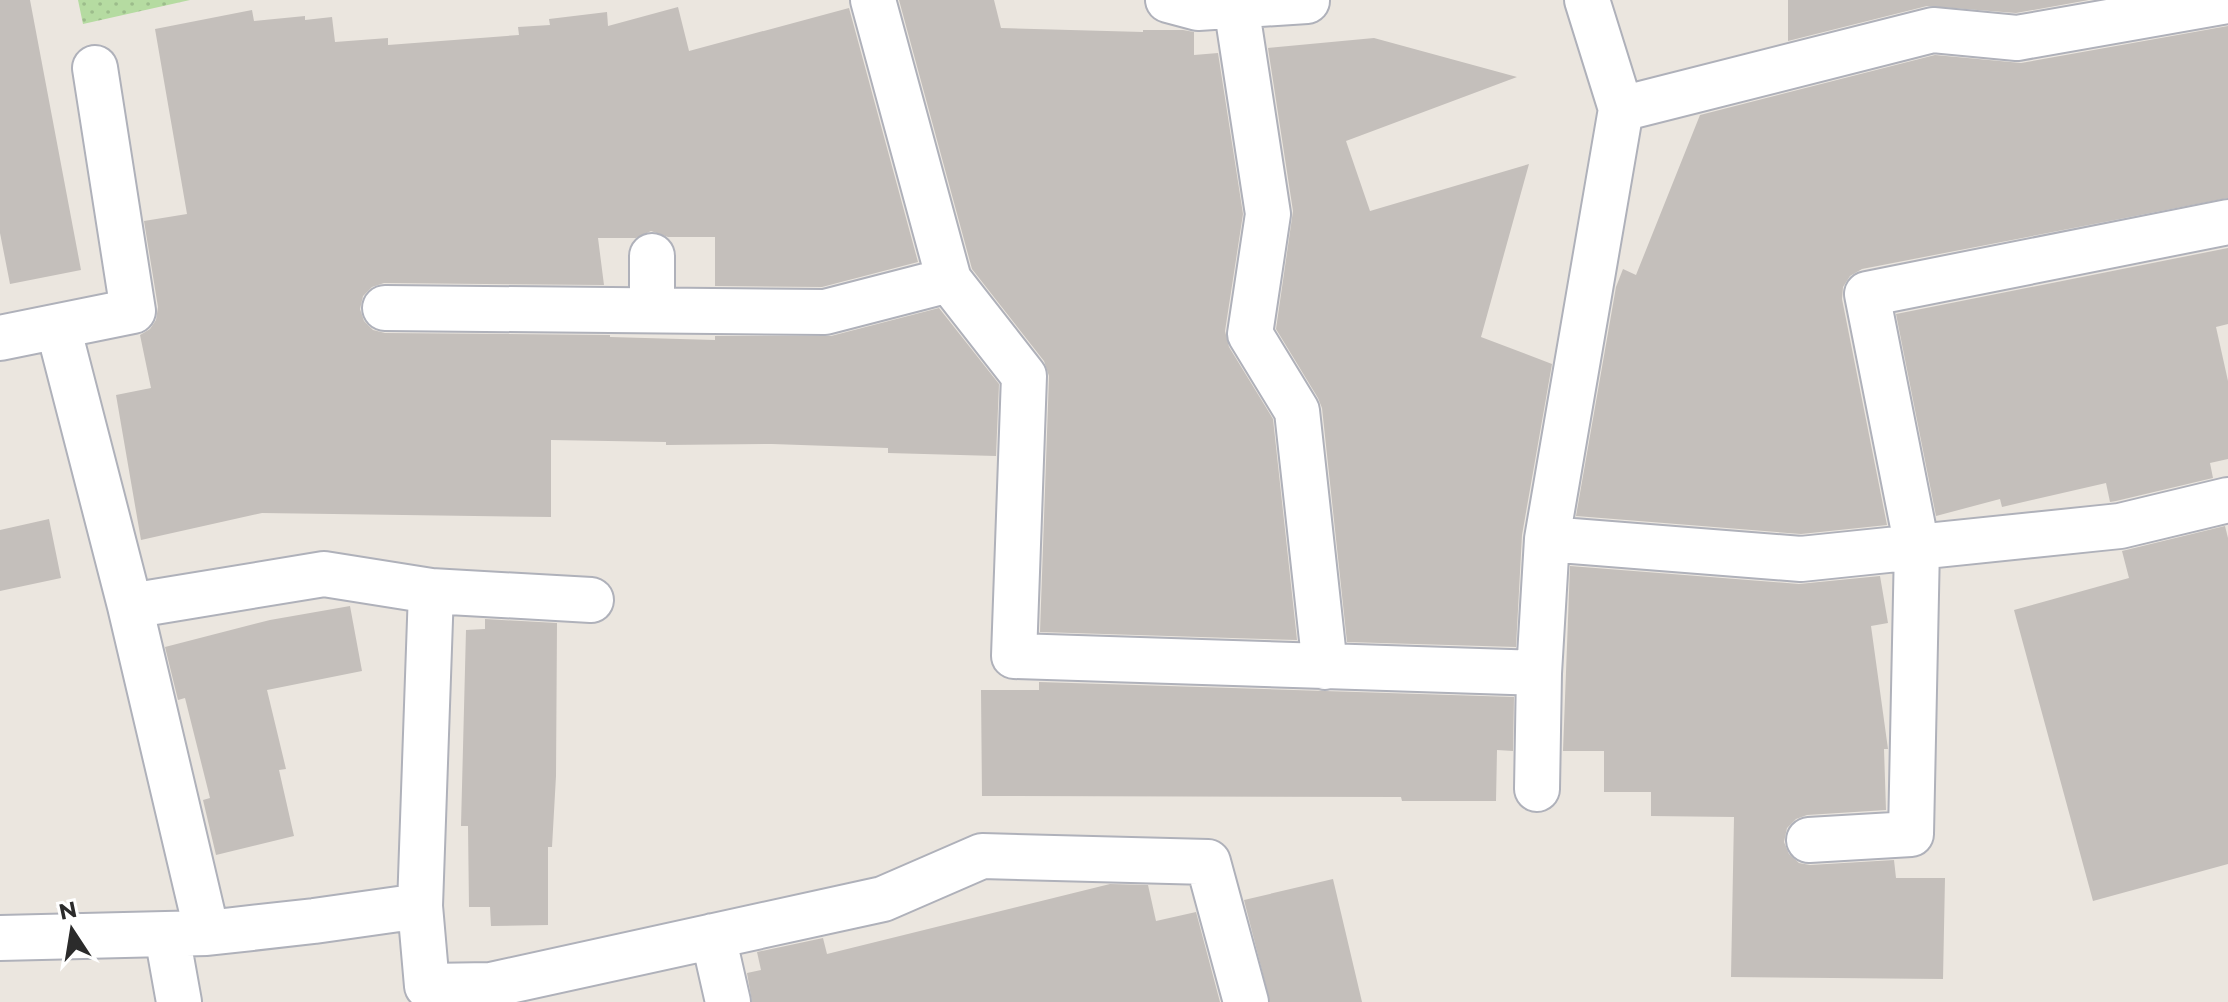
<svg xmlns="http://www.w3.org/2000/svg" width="2228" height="1002" font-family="Montserrat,sans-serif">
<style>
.park{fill:url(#park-dots)}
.building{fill:#c4bfbb}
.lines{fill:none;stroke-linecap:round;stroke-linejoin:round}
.minor-casing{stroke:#afb1ba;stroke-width:48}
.minor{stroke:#fff;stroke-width:44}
</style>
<defs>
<pattern id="park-dots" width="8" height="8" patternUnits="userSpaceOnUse" patternTransform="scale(2)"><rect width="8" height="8" fill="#b5dba1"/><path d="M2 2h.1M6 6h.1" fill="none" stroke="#9cbc8b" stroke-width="1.8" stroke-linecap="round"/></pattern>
</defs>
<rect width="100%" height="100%" fill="#ebe6df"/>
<!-- park -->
<path class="park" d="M78,0H190L83,24Z"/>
<!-- building -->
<path class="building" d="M0,0H30L81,270L10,284L0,233Z
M899,0H994L1001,28L1143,32V30H1183L1194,32V55L1218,53L1243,214L1225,331L1229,347L1273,419L1297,640L1040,632L1049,376L1044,361L972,269Z
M1788,0H2089L2016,13L1927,6L1788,41Z
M678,7L689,51L849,8L918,262L822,287L715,286V237H668L651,231L636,238H598L604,285L384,283L372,287L363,296L360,309L364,321L373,330L385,333L610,335V337L715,340V336H831L939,308L999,384L996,456L888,453V448L772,444L666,445V442L551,440V517L262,513L141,540L116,395L151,388L140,335L150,329L156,320L158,307L144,221L187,214L155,29L252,10L254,21L305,16V20L332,17L335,42L388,38V45L519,35L518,27L550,25L549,19L607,12L608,26Z
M2228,26V198L1862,269L1850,276L1843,287L1842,299L1887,525L1801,534L1576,516L1616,287L1623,269L1636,275L1700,115L1935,55L2021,63Z
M1374,38L1517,77L1346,141L1370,211L1529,164L1481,337L1552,364L1522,535L1516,647L1347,642L1322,408L1318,398L1276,329L1293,211L1268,48Z
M2228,248V324L2216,327L2228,381V459L2210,463L2213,478L2116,501L2110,502L2106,483L2002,507L2000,499L1936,516L1896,314Z
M49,519L61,578L0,591V530Z
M2225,526L2228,538V864L2093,901L2014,610L2129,578L2122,551Z
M1570,566L1799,584L1880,576L1888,623L1871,626L1888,749H1884L1886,810L1807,815L1796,819L1787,828L1784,842L1789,854L1799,863L1810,865L1894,860L1896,878H1945L1943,979L1731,977L1734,817L1651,816V792H1604V751H1563Z
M350,606L362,671L267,690L286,769L279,770L294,836L216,855L203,800L210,798L185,698L178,700L165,647L270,620Z
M485,619L557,623L556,776L552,847H548V925L491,926L490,907H469L468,826H461L466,630L485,629Z
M1039,682L1514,697L1513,751L1497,750L1496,801H1402L1401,797L982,796L981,690H1039Z
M1333,879L1362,1002H1270L1244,900Z
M1110,884L1148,885L1156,921L1196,912L1220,1002H752L747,973L761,970L757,952L823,938L827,954Z"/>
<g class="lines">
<!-- minor casing -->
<g class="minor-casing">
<path id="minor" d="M873,0L949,280L1024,376L1014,656L1539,673
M1168,0L1198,8L1307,1
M1587,0L1621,109
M1236,5L1268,214L1250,334L1297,411L1325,667
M652,256V310
M385,308L825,312L949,280
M0,338L133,311L95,68
M1547,539L1801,559L2120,526L2228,500
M130,606L324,574L431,591L591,600
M1537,789L1539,673L1547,539L1621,109L1933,30L2017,38L2228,1
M1809,840L1911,834L1917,547L1867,294L2228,222
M420,906L431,591
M207,933L314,921L420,906L427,986L491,985L883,899L982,856L1208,862L1246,1002
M167,935L179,1002
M713,936L728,1002
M0,938L207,933L130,606L58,327"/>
</g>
<!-- minor -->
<use href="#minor" class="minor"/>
</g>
<!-- north arrow -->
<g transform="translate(72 930) rotate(348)" stroke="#ffffff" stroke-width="6" paint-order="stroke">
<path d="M0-6L14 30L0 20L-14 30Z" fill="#2b2b2b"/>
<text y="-12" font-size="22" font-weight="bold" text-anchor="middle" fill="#2b2b2b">N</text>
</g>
</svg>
